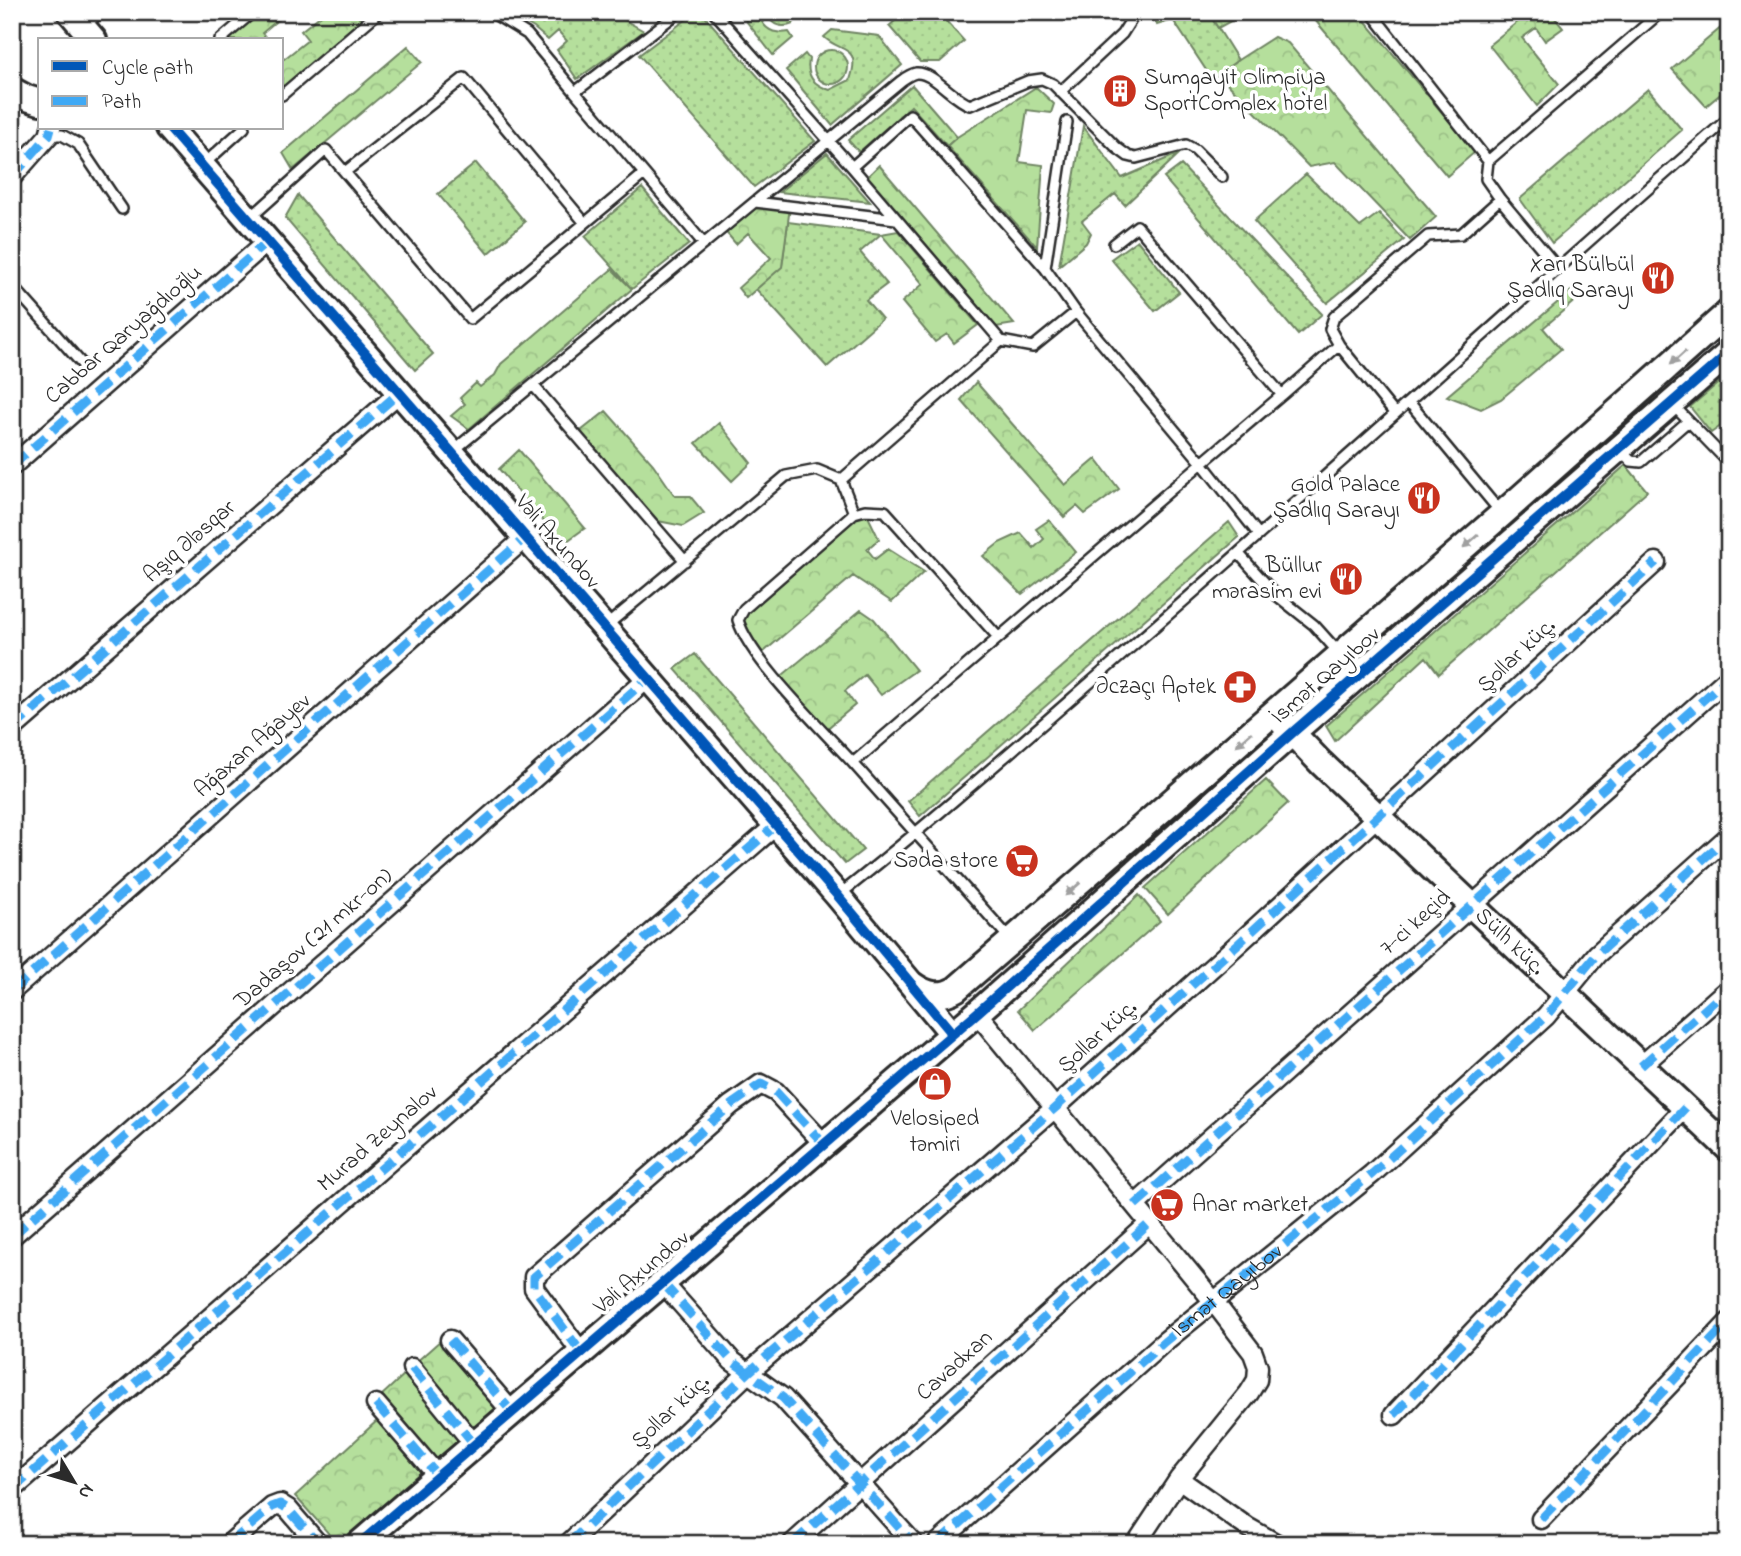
<svg xmlns="http://www.w3.org/2000/svg" width="1741" height="1556" font-family="'Indie Flower',sans-serif">
<style>
.grass{fill:url(#grass-dots);stroke:#708564;stroke-width:2}
.forest{fill:url(#forest-crowns);stroke:#708564;stroke-width:2}
.lines{fill:none;stroke-linecap:round;stroke-linejoin:round}
.lane-casing{stroke:#2b2b2b;stroke-width:14}
.street-casing{stroke:#2b2b2b;stroke-width:23}
.secondary-casing{stroke:#2b2b2b;stroke-width:30}
.lane{stroke:#fff;stroke-width:9}
.street{stroke:#fff;stroke-width:18}
.secondary{stroke:#fff;stroke-width:24}
.quiet{stroke:#3fa9f5;stroke-width:9;stroke-dasharray:18 9;stroke-linecap:butt}
.cycleway-casing{stroke:#fff;stroke-width:15}
.cycleway{stroke:#0057b8;stroke-width:10}
.oneway{fill:#a0a0a0}
.labels{text-anchor:middle;dominant-baseline:central;stroke-width:7;stroke-linejoin:round;paint-order:stroke}
.poi-label{font-size:23px;fill:#2b2b2b;stroke:#fff;text-anchor:end}
.street-label{font-size:23px;fill:#2b2b2b;stroke:#fff}
</style>
<defs>
<pattern id="grass-dots" width="8" height="8" patternUnits="userSpaceOnUse" patternTransform="scale(1.75)"><rect width="8" height="8" fill="#b5df9c"/><path d="M2 2h.1M6 6h.1" fill="none" stroke="#9cc087" stroke-width="1.8" stroke-linecap="round"/></pattern>
<pattern id="forest-crowns" width="20" height="18" patternUnits="userSpaceOnUse" patternTransform="scale(1.75)"><rect width="20" height="18" fill="#b5df9c"/><path d="M2 6a3 3 0 1 1 6 0M12 15a3 3 0 1 1 6 0" fill="none" stroke="#9cc087"/></pattern>
</defs>
<rect width="100%" height="100%" fill="#fff"/>
<filter id="ink" filterUnits="userSpaceOnUse"><feTurbulence type="fractalNoise" baseFrequency=".0143" numOctaves="2"/><feDisplacementMap in="SourceGraphic" scale="14" xChannelSelector="R" yChannelSelector="G"/><feConvolveMatrix kernelMatrix="1 2 1 2 8 2 1 2 1" color-interpolation-filters="sRGB"/></filter>
<g filter="url(#ink)">
<!-- grass -->
<path class="grass" d="M507,12H610L644,31L577,79L557,50L567,41L558,31L548,40L534,28Z
M696,12H701L815,141L754,187L639,55Z
M739,12H758C762,28 772,35 789,32L793,38L773,55Z
M766,12H799L793,24C780,29 771,25 766,12Z
M905,12H938L964,41L940,62H920L889,26Z
M1153,12H1208L1238,60L1212,79L1173,20L1157,25Z
M832,30L879,36L902,65L832,125L786,70L805,54L809,59C806,77 814,85 830,90L850,80C862,44 840,53 824,37Z
M814 67a17 17 0 1 1 34 0a17 17 0 1 1-34 0Z
M912,85L957,137L947,146L911,106L859,152L848,140Z
M1648,89L1682,130L1552,243L1520,199Z
M1083,126L1122,178L1180,153L1125,205L1115,194L1082,221L1091,233L1086,243L1059,266Z
M827,153L870,202L779,192Z
M476,163L525,222L488,254L438,194Z
M1181,165L1322,314L1298,335L1164,178Z
M1306,174L1360,227L1379,213L1404,240L1327,303L1254,221Z
M642,188L689,244L632,289L585,236Z
M298,195L433,354L415,370L285,218Z
M788,222L881,234L860,252L887,284L866,300L882,319L827,367L756,289L782,266Z
M1137,240L1179,292L1155,311L1111,259Z
M1729,374V420L1711,433L1690,407Z
M1229,522L1239,537L920,816L908,801Z
M695,654L863,850L845,864L675,669Z"/>
<!-- forest -->
<path class="forest" d="M253,12H287L262,33L268,40H220Z
M325,12H355L364,25L282,95V57L284,59L308,40L301,31Z
M1208,12H1247L1218,28Z
M1324,12H1358L1475,152L1447,176L1315,20Z
M1530,12H1550L1563,28L1545,41L1536,28L1522,38L1559,84L1537,106L1489,45Z
M1729,21V87L1706,106L1672,69Z
M1274,37L1288,43L1436,217L1410,240L1335,162L1309,167L1219,75L1238,60Z
M408,46L422,62L293,170L283,153Z
M1036,87L1054,104L1051,113L1027,110L1019,162L1043,165L1037,247L947,146L957,137Z
M879,165L1014,324L990,328L864,180Z
M755,202L790,207L782,267L746,298L738,288L771,258L748,233L736,244L723,229Z
M898,231L978,325L954,343L947,334L935,342L902,302L923,284L881,234Z
M612,269L632,289L469,429L451,416L465,404L460,398L476,383L480,387L495,375L501,364Z
M1577,286L1584,293L1543,328L1561,349L1501,399L1481,409L1447,396Z
M976,382L1065,485L1096,459L1119,489L1085,514L1077,506L1064,517L961,400Z
M606,411L653,464L675,496H690L704,513L683,526L648,519L576,435Z
M719,423L751,463L732,481L696,443Z
M519,450L585,528L563,544L499,469Z
M1626,465L1647,491L1439,674L1426,657L1335,741L1326,726Z
M865,510L879,539L867,549L875,559L888,549L924,572L892,602L853,576L759,656L742,631L744,609L854,513Z
M1049,520L1076,552L1022,594L983,556L999,543L1021,533L1034,548L1044,539L1036,529Z
M861,610L874,619L916,670L881,695L865,675L845,691L855,705L824,731L778,679Z
M1266,780L1288,803L1168,914L1145,888Z
M1139,895L1160,921L1035,1030L1018,1010Z
M441,1340L498,1408L473,1429L415,1363Z
M406,1373L463,1438L438,1462L381,1396Z
M379,1419L425,1471L341,1544H338L295,1496Z"/>
<g class="lines">
<!-- lane casing -->
<g class="lane-casing">
<path id="lane" d="M491,12L527,34L575,92
M679,12L575,92L704,244
M714,12L852,167L1001,341L1033,347L1076,312L1202,463L1282,395L1137,226L1114,244
M1371,12L1488,161
M84,26L100,12
M220,40L253,12
M1060,92L1122,34L1136,12
M282,95L379,12
M1067,122L1045,268L1076,312
M49,135H62L78,144L122,209
M204,164L244,128
M852,167L910,115L1045,268
M345,172L464,78L585,223
M755,202L896,219
M249,219L326,150L470,319L644,174
M1557,267L1500,199L1486,179L1488,161L1661,12
M12,285L82,364
M1339,345L1395,414
M533,385L685,561
M1282,395L1339,345L1330,329L1334,317L1428,236L1461,234L1500,199
M1409,402L1502,514
M1672,404L1729,463
M1620,450L1631,461L1641,462L1687,422
M453,451L901,81C905,78 911,74 916,73C934,72 952,99 970,105L1028,81L1042,79L1053,84L1117,148L1128,156L1136,158L1186,145L1195,150L1222,177
M854,513L865,510L885,511L998,637
M1239,554L1275,594L1314,625L1339,653
M606,626L786,476L817,470L841,480
M853,763C823,730 750,660 738,620L744,609L854,513L841,480L1001,341
M839,895C934,820 1024,740 1115,661C1322,482 1523,297 1729,118
M1011,940L853,763L1202,463L1259,535"/>
</g>
<!-- street casing -->
<g class="street-casing">
<path id="street" d="M12,177L49,135L51,128
M12,466L268,241
M12,729L400,392
M12,991L526,537
M977,1013L1214,1302L1253,1353L1258,1367L1257,1380L1249,1393L1179,1479L1136,1544
M1641,1066L1729,988
M1135,1205L1729,677
M12,1236L648,678
M663,1283L732,1361L783,1398L914,1544
M450,1340L512,1412
M581,1352L534,1288V1277L731,1105L761,1084L776,1092L824,1144
M412,1368L474,1444
M376,1404L437,1475
M1394,1415L1685,1108
M1179,1479L1247,1527L1277,1544
M12,1490L776,825
M1541,1519L1729,1322
M229,1544L272,1507L280,1504L288,1509L318,1544
M568,1544L749,1372L1055,1108L1238,944L1656,562
M792,1544L1150,1223
M937,1544L1164,1342L1372,1174L1546,1016L1597,954L1729,836"/>
</g>
<!-- secondary casing -->
<g class="secondary-casing">
<g id="secondary">
<path d="M70,12L94,40"/>
<path d="M12,90L27,98L40,102"/>
<path d="M169,128L838,896L952,1033"/>
<path id="s1" d="M1281,721L1321,763L1729,1149"/>
<path d="M913,985C927,995 941,998 956,989L1502,514L1729,312"/>
<path d="M359,1544L977,1013L1292,733L1729,353"/>
</g>
</g>
<!-- lane -->
<use href="#lane" class="lane"/>
<!-- street -->
<use href="#street" class="street"/>
<!-- secondary -->
<use href="#secondary" class="secondary"/>
<!-- quiet -->
<g class="quiet">
<path d="M12,177L49,135L51,128"/>
<path d="M12,466L268,241"/>
<path d="M12,729L400,392"/>
<path d="M12,991L526,537"/>
<path d="M1641,1066L1729,988"/>
<path d="M1135,1205L1729,677"/>
<path d="M12,1236L648,678"/>
<path d="M663,1283L732,1361L783,1398L914,1544"/>
<path d="M450,1340L512,1412"/>
<path d="M581,1352L534,1288V1277L731,1105L761,1084L776,1092L824,1144"/>
<path d="M412,1368L474,1444"/>
<path d="M376,1404L437,1475"/>
<path d="M1394,1415L1685,1108"/>
<path d="M12,1490L776,825"/>
<path d="M1541,1519L1729,1322"/>
<path d="M229,1544L272,1507L280,1504L288,1509L318,1544"/>
<path d="M568,1544L749,1372L1055,1108L1238,944L1656,562"/>
<path d="M792,1544L1150,1223"/>
<path id="s2" d="M937,1544L1164,1342L1372,1174L1546,1016L1597,954L1729,836"/>
</g>
<!-- cycleway casing -->
<g class="cycleway-casing">
<path id="cycleway" d="M169,128L838,896L952,1033
M359,1544L977,1013L1292,733L1729,353"/>
</g>
<!-- cycleway -->
<use href="#cycleway" class="cycleway"/>
</g>
<!-- one-way arrows -->
<defs><path id="oneway-solid" d="M-6-.8H1V-3.2L6.5 0L1 3.2V.8H-6Z" transform="scale(1.75)"/></defs>
<g class="oneway">
<use href="#oneway-solid" transform="translate(1678 358) rotate(138)"/>
<use href="#oneway-solid" transform="translate(1471 541) rotate(139)"/>
<use href="#oneway-solid" transform="translate(1244 739) rotate(139)"/>
<use href="#oneway-solid" transform="translate(1073 889) rotate(139)"/>
</g>
</g>
<!-- icons -->
<defs>
<g id="building-disc" transform="scale(1.75)"><circle r="9.5" fill="#c8321e" stroke="#fff"/><path d="M-4-6H4V6H1V3H-1V6H-4ZM-2.5-4.3h1.7v1.8h-1.7ZM.8-4.3h1.7v1.8H.8ZM-2.5-1h1.7V.8h-1.7ZM.8-1h1.7V.8H.8Z" fill="#fff"/></g>
<g id="restaurant-disc" transform="scale(1.75)"><circle r="9.5" fill="#c8321e" stroke="#fff"/><path d="M-5-6h1v4h1v-4h1v4h1v-4h1v5L-1.5 .5V6h-2V.5L-5-1ZM5-6V6H3V1.5H1.5Q1.5-4 5-6Z" fill="#fff"/></g>
<g id="pharmacy-disc" transform="scale(1.75)"><circle r="9.5" fill="#c8321e" stroke="#fff"/><path d="M-2-6h4v4h4v4h-4v4h-4v-4h-4v-4h4Z" fill="#fff"/></g>
<g id="supermarket-disc" transform="scale(1.75)"><circle r="9.5" fill="#c8321e" stroke="#fff"/><path d="M-6-5.5h2.5l.6 2H6L4.5 2H-2.5L-4.4-4H-6ZM-1.5 3.2a1.3 1.3 0 1 0 .1 0ZM3 3.2a1.3 1.3 0 1 0 .1 0Z" fill="#fff"/></g>
<g id="shop-disc" transform="scale(1.75)"><circle r="9.5" fill="#c8321e" stroke="#fff"/><path d="M-5-2.5h2.3a2.7 3.5 0 0 1 5.4 0H5L5.5 6h-11ZM-1.5-2.5h3a1.5 2.3 0 0 0-3 0Z" fill="#fff"/></g>
</defs>
<g fill-rule="evenodd">
<use href="#building-disc" x="1120" y="91"/>
<use href="#restaurant-disc" x="1658" y="278"/>
<use href="#restaurant-disc" x="1424" y="498"/>
<use href="#restaurant-disc" x="1346" y="579"/>
<use href="#pharmacy-disc" x="1240" y="687"/>
<use href="#supermarket-disc" x="1022" y="861"/>
<use href="#shop-disc" x="935" y="1084"/>
<use href="#supermarket-disc" x="1167" y="1205"/>
</g>
<g class="labels">
<!-- poi labels -->
<g class="poi-label">
<text x="1144" y="78" text-anchor="start">Sumgayit Olimpiya<tspan x="1144" dy="26">SportComplex hotel</tspan></text>
<text x="1634" y="265">Xarı Bülbül<tspan x="1634" dy="26">Şadlıq Sarayı</tspan></text>
<text x="1400" y="485">Gold Palace<tspan x="1400" dy="26">Şadlıq Sarayı</tspan></text>
<text x="1322" y="566">Büllur<tspan x="1322" dy="26">mərasim evi</tspan></text>
<text x="1216" y="687">Əczaçı Aptek</text>
<text x="998" y="861">Səda store</text>
<text x="935" y="1119" text-anchor="middle">Velosiped<tspan x="935" dy="26">təmiri</tspan></text>
<text x="1192" y="1205" text-anchor="start">Anar market</text>
</g>
<!-- street labels -->
<g class="street-label">
<text transform="translate(124 335) rotate(-41)">Cabbar Qaryağdıoğlu</text>
<text transform="translate(190 542) rotate(-41)">Aşıq Ələsqar</text>
<text transform="translate(557 542) rotate(49)">Vəli Axundov</text>
<text transform="translate(1517 656) rotate(-43)">Şollar küç.</text>
<text transform="translate(1326 676) rotate(-41)">İsmət Qayıbov</text>
<text transform="translate(253 746) rotate(-41)">Ağaxan Ağayev</text>
<text transform="translate(1416 923) rotate(-42)">7-ci keçid</text>
<text transform="translate(314 939) rotate(-41)">Dadaşov (21 mkr-on)</text>
<text stroke="none"><textPath href="#s1" startOffset="318">Sülh küç.</textPath></text>
<text transform="translate(1098 1037) rotate(-42)">Şollar küç.</text>
<text transform="translate(378 1139) rotate(-41)">Murad Zeynalov</text>
<text transform="translate(642 1273) rotate(-40)">Vəli Axundov</text>
<text stroke="none"><textPath href="#s2" startOffset="385">İsmət Qayıbov</textPath></text>
<text transform="translate(955 1366) rotate(-42)">Cavadxan</text>
<text transform="translate(671 1412) rotate(-43)">Şollar küç.</text>
</g>
</g>
<!-- margin -->
<rect width="1741" height="1556" fill="none" stroke="#fff" stroke-width="42"/>
<rect x="21" y="21" width="1699" height="1514" fill="none" stroke="#2b2b2b" stroke-width="2.5" filter="url(#ink)"/>
<!-- legend -->
<rect x="38" y="38" width="245" height="91" fill="#ffffff" stroke="#aaaaaa" stroke-width="2"/>
<rect x="52" y="61" width="35" height="10" fill="#0057b8" stroke="#aaaaaa" stroke-width="2"/>
<text x="102" y="74" font-size="21" fill="#2b2b2b">Cycle path</text>
<rect x="52" y="96" width="35" height="10" fill="#3fa9f5" stroke="#aaaaaa" stroke-width="2"/>
<text x="102" y="108" font-size="21" fill="#2b2b2b">Path</text>
<!-- north arrow -->
<g transform="translate(74 1482) rotate(128)" stroke="#ffffff" stroke-width="5" paint-order="stroke">
<path d="M0-5L12 26L0 18L-12 26Z" fill="#2b2b2b"/>
<text y="-10" font-size="19" font-weight="bold" text-anchor="middle" fill="#2b2b2b">N</text>
</g>
</svg>
